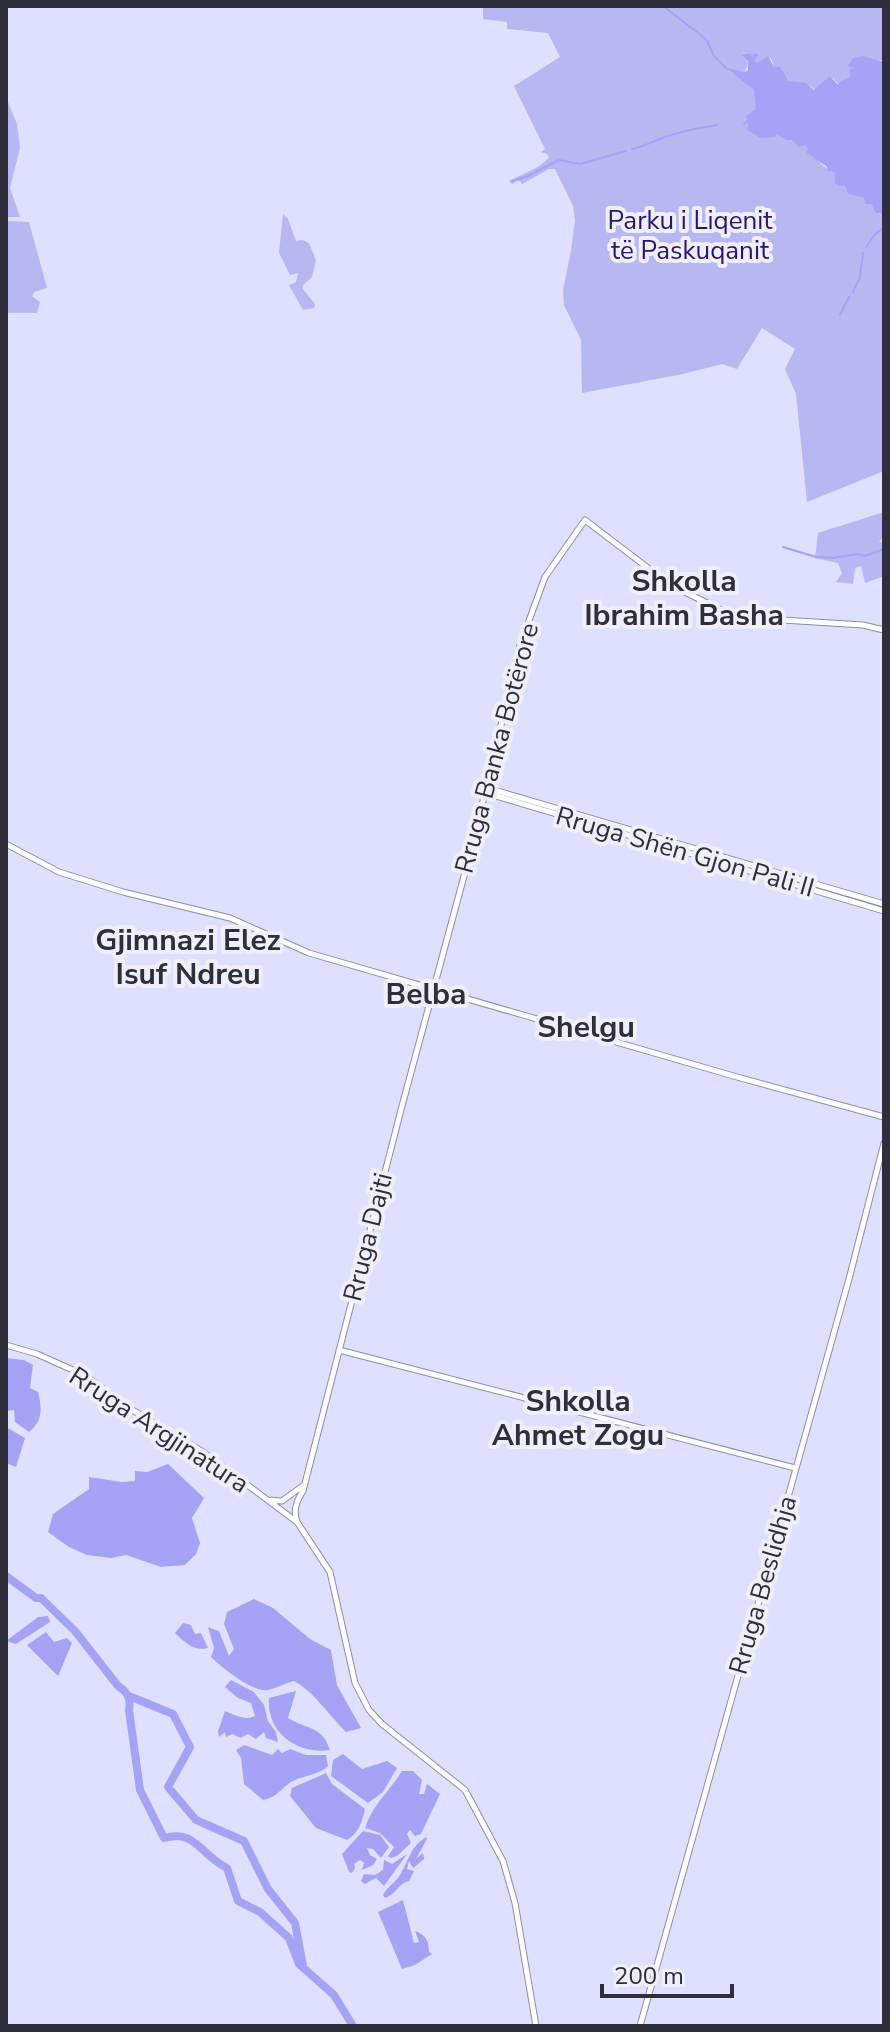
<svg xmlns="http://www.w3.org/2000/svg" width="890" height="2032" font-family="'Nunito Sans',sans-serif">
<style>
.green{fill:#b7b7f2}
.water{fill:#a5a3f5}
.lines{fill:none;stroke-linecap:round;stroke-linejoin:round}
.stream{stroke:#a5a3f5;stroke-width:2}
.river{stroke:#a5a3f5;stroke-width:8}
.tertiary-casing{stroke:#8d8daa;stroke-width:7}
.secondary-casing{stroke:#8d8daa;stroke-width:7}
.tertiary{stroke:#fff;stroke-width:5}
.secondary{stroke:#fff;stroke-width:5}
.labels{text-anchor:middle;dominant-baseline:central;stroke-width:8;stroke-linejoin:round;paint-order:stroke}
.park-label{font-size:26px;fill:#2b1473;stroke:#efeffc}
.street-label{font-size:26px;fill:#2f2f3b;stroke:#efeffc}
.quarter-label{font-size:30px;font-weight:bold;fill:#2f2f3b;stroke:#efeffc}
</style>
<rect width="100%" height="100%" fill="#dfe0ff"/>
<!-- green -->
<path class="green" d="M483,6H884V62L881,60L851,66L853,69L852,76L839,85L833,78L817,88V91L806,83H791L780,68L774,67L771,58L757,63L755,60L758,54L754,53L752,56L743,53L748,64L745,72L728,70L755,89L757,109L747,116L749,117L743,124L748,123L747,130L760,138L776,134L788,141L794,140L797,146L805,145L822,165L835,174L834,182L844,185L848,194L864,198L866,204L872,205L884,219V471L807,502L796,394L785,369L795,349L762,328L737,369L722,364L683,374L582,393L581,340L564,305L563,290L571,251L575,221L573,206L555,169H549L522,184L519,180L512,184L509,181L538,167L549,158L547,154L541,152L545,149L514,86L560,57L548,33L507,29V22L483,19Z
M8,102L17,124L20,148L10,188L20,217H6V103Z
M283,214L288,219L296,241L302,240L309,243L316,260L312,277L303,285V289L315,304L314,308L303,310L289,285L296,282L298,273L290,275L279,253Z
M6,221L29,222L47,288L34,292L32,296L40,302L37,313H6Z
M884,512V535L879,542L884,543V576L865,583L861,566L855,568L853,584L836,582L842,573L838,563L815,558L818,533Z"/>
<!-- water -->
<path class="water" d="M754,53L759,54L755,60L757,63L768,56L774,67H780L789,81L806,83L814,90L830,76L838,85L841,81L850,77V69L853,68L848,66L853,58L863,56L884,62V219L880,213H876L872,205L865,204L864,198L848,194L844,185L841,186L834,183L835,174L831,171L828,172L827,167L806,152L808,149L805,145L798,147L792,140L788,141L776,134L775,137L760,138L747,130L748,123L742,125L748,118L745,117L756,109L754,90L726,68L745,72L748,70V62L742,54H751L752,56Z
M6,1358L24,1360L33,1365L30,1388L38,1392C42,1408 43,1421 29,1432L15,1422L14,1410L6,1411Z
M6,1427L25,1438L16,1467L6,1463Z
M168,1464L204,1498L192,1518L200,1543L196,1554L185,1565L161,1567L126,1555L111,1558L87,1555L69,1547L48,1532L53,1514L89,1489V1477L122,1482L135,1481V1471L147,1472Z
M254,1599L273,1608L310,1639L331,1650L337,1685L361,1728L346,1732C330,1716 312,1690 294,1681C285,1683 277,1688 268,1690C253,1693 221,1667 211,1657L214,1648L208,1627L219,1631L229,1656L234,1649L224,1624L227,1612Z
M48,1616L50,1622L16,1644L6,1641L38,1617Z
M183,1623L191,1625L195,1634L201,1633L208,1648C195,1652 184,1642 175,1633Z
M46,1632L54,1642L67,1638L72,1643L58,1676L27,1645Z
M231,1680L254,1692L264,1705L268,1721L276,1732L278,1742L266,1738L264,1732L256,1739L248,1734L241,1738L232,1734L226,1737L225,1732L219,1737L218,1731L225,1711C234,1715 246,1721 255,1716L251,1703L238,1698L225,1687Z
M296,1691L288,1718C307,1730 322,1725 330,1750C298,1755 266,1733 269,1698Z
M244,1745L272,1755L278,1749L282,1753L290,1749L306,1755H326L328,1766C318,1776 303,1775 291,1782C279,1790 279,1796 263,1800L244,1784L241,1758L236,1750Z
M343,1754L362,1769L387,1761L397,1768L383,1792L368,1803L331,1776L333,1760Z
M402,1771H413L422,1780L419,1794H424L427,1784L440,1794L421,1834L415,1836L410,1830L407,1834L411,1843L397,1856L391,1858L388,1856L394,1847L380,1833L365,1828C372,1805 390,1791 402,1771Z
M326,1773L332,1784L365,1809C362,1822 359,1833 347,1840L316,1828L290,1796L292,1788Z
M363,1831L380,1835L389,1847L381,1858L373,1849L367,1848L370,1855L377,1859L373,1865L362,1870L364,1863L360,1860L354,1864L355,1868L352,1873L349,1872L342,1854Z
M426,1837L427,1839L416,1859L423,1853L424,1859L413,1868L409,1861L407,1869L414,1871L409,1881C398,1883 396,1895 385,1898L383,1895C388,1886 396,1882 400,1875C409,1860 410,1847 426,1837Z
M407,1854L384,1886L376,1878L365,1884L361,1881L364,1874L375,1875L383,1870L384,1860L392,1864Z
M403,1900L414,1943L419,1942L415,1931C426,1935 429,1941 429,1952L432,1954L415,1965L402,1969L378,1912Z"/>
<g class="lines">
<!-- stream -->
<path class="stream" d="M663,6L706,39L714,56L726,68
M632,149C643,147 652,142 662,138C681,131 698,128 717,125
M512,181L528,176L559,160L580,164L626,151
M866,247L875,234L884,228
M853,292L860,277L863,253
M840,315L849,297
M783,547L816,557L833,558L857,554L865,556L884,549"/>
<!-- river -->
<path class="river" d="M6,1576L36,1598H41L75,1631L118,1686C128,1692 131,1699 129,1710L140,1790L164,1838C196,1829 199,1854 227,1868L238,1901L260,1912L289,1938L299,1964L334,1995L353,2026
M129,1696L173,1714L190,1747L168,1787L196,1820L244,1841L268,1889L295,1923L303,1966"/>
<!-- tertiary casing -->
<g class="tertiary-casing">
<path id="tertiary" d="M487,788L884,904
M486,793L884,911
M6,1345L37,1354L86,1376L134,1411L203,1452L297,1522L330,1572L355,1683L369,1710L382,1724L465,1790L503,1861L515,1903L536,2026
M339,1350L795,1468
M268,1500L282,1501L304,1485
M297,1522C293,1511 296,1501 303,1491L402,1106L474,839L520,645L545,577L585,520L669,584L735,617L863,625L884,630"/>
</g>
<!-- secondary casing -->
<g class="secondary-casing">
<path id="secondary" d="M6,844L59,872L123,892L230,918L309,953L737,1077L884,1117
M640,2026L849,1279L884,1143"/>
</g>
<!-- tertiary -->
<use href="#tertiary" class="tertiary"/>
<!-- secondary -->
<use href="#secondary" class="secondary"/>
</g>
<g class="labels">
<!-- park labels -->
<g class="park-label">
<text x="690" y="220">Parku i Liqenit<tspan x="690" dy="30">të Paskuqanit</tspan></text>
</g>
<!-- street labels -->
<g class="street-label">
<text transform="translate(497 748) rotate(-75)">Rruga Banka Botërore</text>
<text transform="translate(685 852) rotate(16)">Rruga Shën Gjon Pali II</text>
<text transform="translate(368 1237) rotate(-76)">Rruga Dajti</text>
<text transform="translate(159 1430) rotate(33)">Rruga Argjinatura</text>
<text transform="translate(763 1585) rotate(-74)">Rruga Beslidhja</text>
</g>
<!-- quarter labels -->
<g class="quarter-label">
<text x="684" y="581">Shkolla<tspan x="684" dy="34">Ibrahim Basha</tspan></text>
<text x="188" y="940">Gjimnazi Elez<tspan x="188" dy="34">Isuf Ndreu</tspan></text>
<text x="426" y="994">Belba</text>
<text x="586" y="1027">Shelgu</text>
<text x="578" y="1401">Shkolla<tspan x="578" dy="34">Ahmet Zogu</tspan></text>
</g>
</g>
<!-- border -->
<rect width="890" height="2032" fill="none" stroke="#2f2f3b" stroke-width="16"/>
<!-- scale -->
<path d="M602 1984v12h130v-12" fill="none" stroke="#2f2f3b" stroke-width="4"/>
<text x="614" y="1984" font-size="24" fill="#2f2f3b" stroke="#efeffc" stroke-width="6" paint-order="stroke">200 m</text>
</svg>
